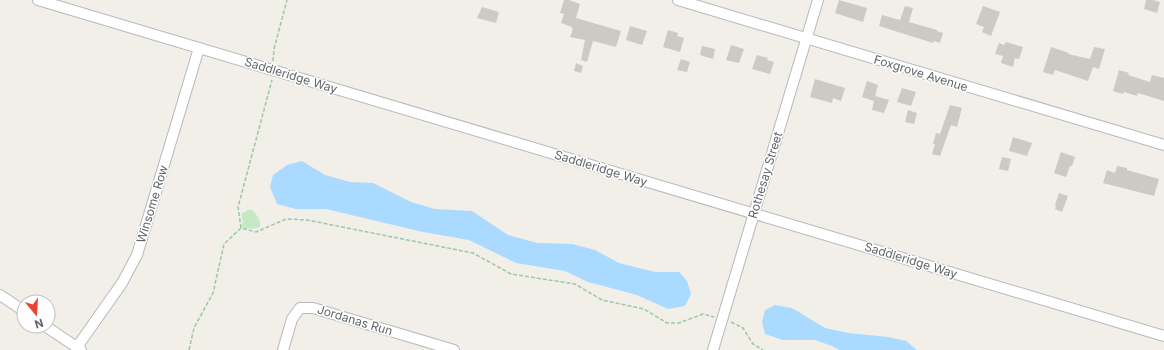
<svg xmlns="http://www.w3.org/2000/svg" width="1164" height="350" font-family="Inter,sans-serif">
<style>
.green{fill:#c5e8c5}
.water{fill:#aadaff}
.building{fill:#cccac5}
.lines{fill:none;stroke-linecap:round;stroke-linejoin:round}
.minor-casing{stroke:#b5b8bc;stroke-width:12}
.path{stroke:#9cc7a9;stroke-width:1.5;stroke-dasharray:4 2;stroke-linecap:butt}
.minor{stroke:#fff;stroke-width:10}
.labels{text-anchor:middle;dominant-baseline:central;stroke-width:3;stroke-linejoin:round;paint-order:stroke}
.street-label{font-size:12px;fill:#5f6368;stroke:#fff}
</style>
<rect width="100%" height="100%" fill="#f1efe8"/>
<!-- green -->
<path class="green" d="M248,210H252C257,215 261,220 260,227C253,229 247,230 241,226L243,222L241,214Z"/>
<!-- water -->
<path class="water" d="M302,161L325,175L350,182L373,183L411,202L435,209L472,211L508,235L537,243L572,244L595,250L619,263L655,272H679L687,281L691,294L685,306L668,309L637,295L588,282L565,271L516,263L469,240L423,232L326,209H296L277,204L270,187L273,175L287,165Z
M775,305L792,308L825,328L848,333L888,337L906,341L917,350H839L832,346L815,340H783L765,334L762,322L765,310Z"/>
<!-- building -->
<path class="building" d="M564,0H569L580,4L576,18L621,31L616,47L593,41L587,62L581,60L585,40L570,37L573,29L571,28L572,27L561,23L564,14L560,13Z
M839,0L867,8L863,22L835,13Z
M1146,0H1153L1160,2L1157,13L1144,9Z
M905,6L913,8L909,22L937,30V31L943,33L940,43L934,41L933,43L879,26L882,15L900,20Z
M983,6L1000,12L991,36L982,32L984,27L976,24Z
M482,7L499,12L496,23L477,18Z
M630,26L647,31L642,45L626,40Z
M668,30L678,33L677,36L684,38L680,52L663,47Z
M1006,42L1023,47L1019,59L1015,58L1013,67L1001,63L1003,56L995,54L999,43L1004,45Z
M731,45L744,49L739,63L726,60Z
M702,46L715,49L713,59L700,55Z
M1051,47L1069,53L1068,54L1090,59L1094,47L1105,49L1099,69L1093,67L1088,81L1055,70L1053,75L1043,72Z
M757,55L768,58L767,60L774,62L770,74L752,69Z
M681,59L690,62L687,72L677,70Z
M576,63L583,66L581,73L574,71Z
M1119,70L1129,73L1128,75L1150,82L1152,75L1164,78V101L1138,93L1137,96L1124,92L1123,94L1113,91Z
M815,79L845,88L841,101L833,98L832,103L810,97Z
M867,81L878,85L874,101L862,97Z
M902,88L916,92L911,106L897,102Z
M875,96L889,100L884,113L872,110Z
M950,105L962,108L957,127L951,125L940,156L932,154L935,144H933L936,133L940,134Z
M908,110L917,113L914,124L905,122Z
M1013,137L1032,143L1027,156L1009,151Z
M1061,152L1075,157L1072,166H1070L1066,177L1054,173Z
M1002,157L1011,159L1008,171L999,169Z
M1117,166L1127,168V170L1159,179L1154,196L1103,183L1107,170L1115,173Z
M1059,193L1068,196L1062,212L1055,209L1056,206L1055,205Z"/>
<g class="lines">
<!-- minor casing -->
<g class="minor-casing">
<path id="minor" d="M38,0L1164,336
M678,0L1164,145
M0,295L24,311
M45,326L81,350
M77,347L122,283L137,255L199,48
M283,350L292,319L300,308H313L454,350
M713,350L818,0"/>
</g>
<!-- path -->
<path class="path" d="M273,61L274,49L287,0
M241,228L238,207L272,80
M731,322L743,328L753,344L763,350
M189,350L194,328L213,293L224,244L241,228L256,232L286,219L307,220L473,253L511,274L575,284L602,300L644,309L667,323H679L703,314L714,317"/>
<!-- minor -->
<use href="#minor" class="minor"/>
</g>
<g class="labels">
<!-- street labels -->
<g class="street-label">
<text transform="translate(921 73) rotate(17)">Foxgrove Avenue</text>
<text transform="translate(291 75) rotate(17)">Saddleridge Way</text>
<text transform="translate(601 168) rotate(17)">Saddleridge Way</text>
<text transform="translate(765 175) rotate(-73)">Rothesay Street</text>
<text transform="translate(152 204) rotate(-73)">Winsome Row</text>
<text transform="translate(911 260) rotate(17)">Saddleridge Way</text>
<text transform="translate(355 320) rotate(17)">Jordanas Run</text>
</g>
</g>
<!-- north arrow -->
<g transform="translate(36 314) rotate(162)"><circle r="19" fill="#ffffff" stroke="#bfc1c3"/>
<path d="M0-3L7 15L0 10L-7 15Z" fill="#ea4335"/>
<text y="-6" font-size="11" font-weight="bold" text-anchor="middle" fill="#5f6368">N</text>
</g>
</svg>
